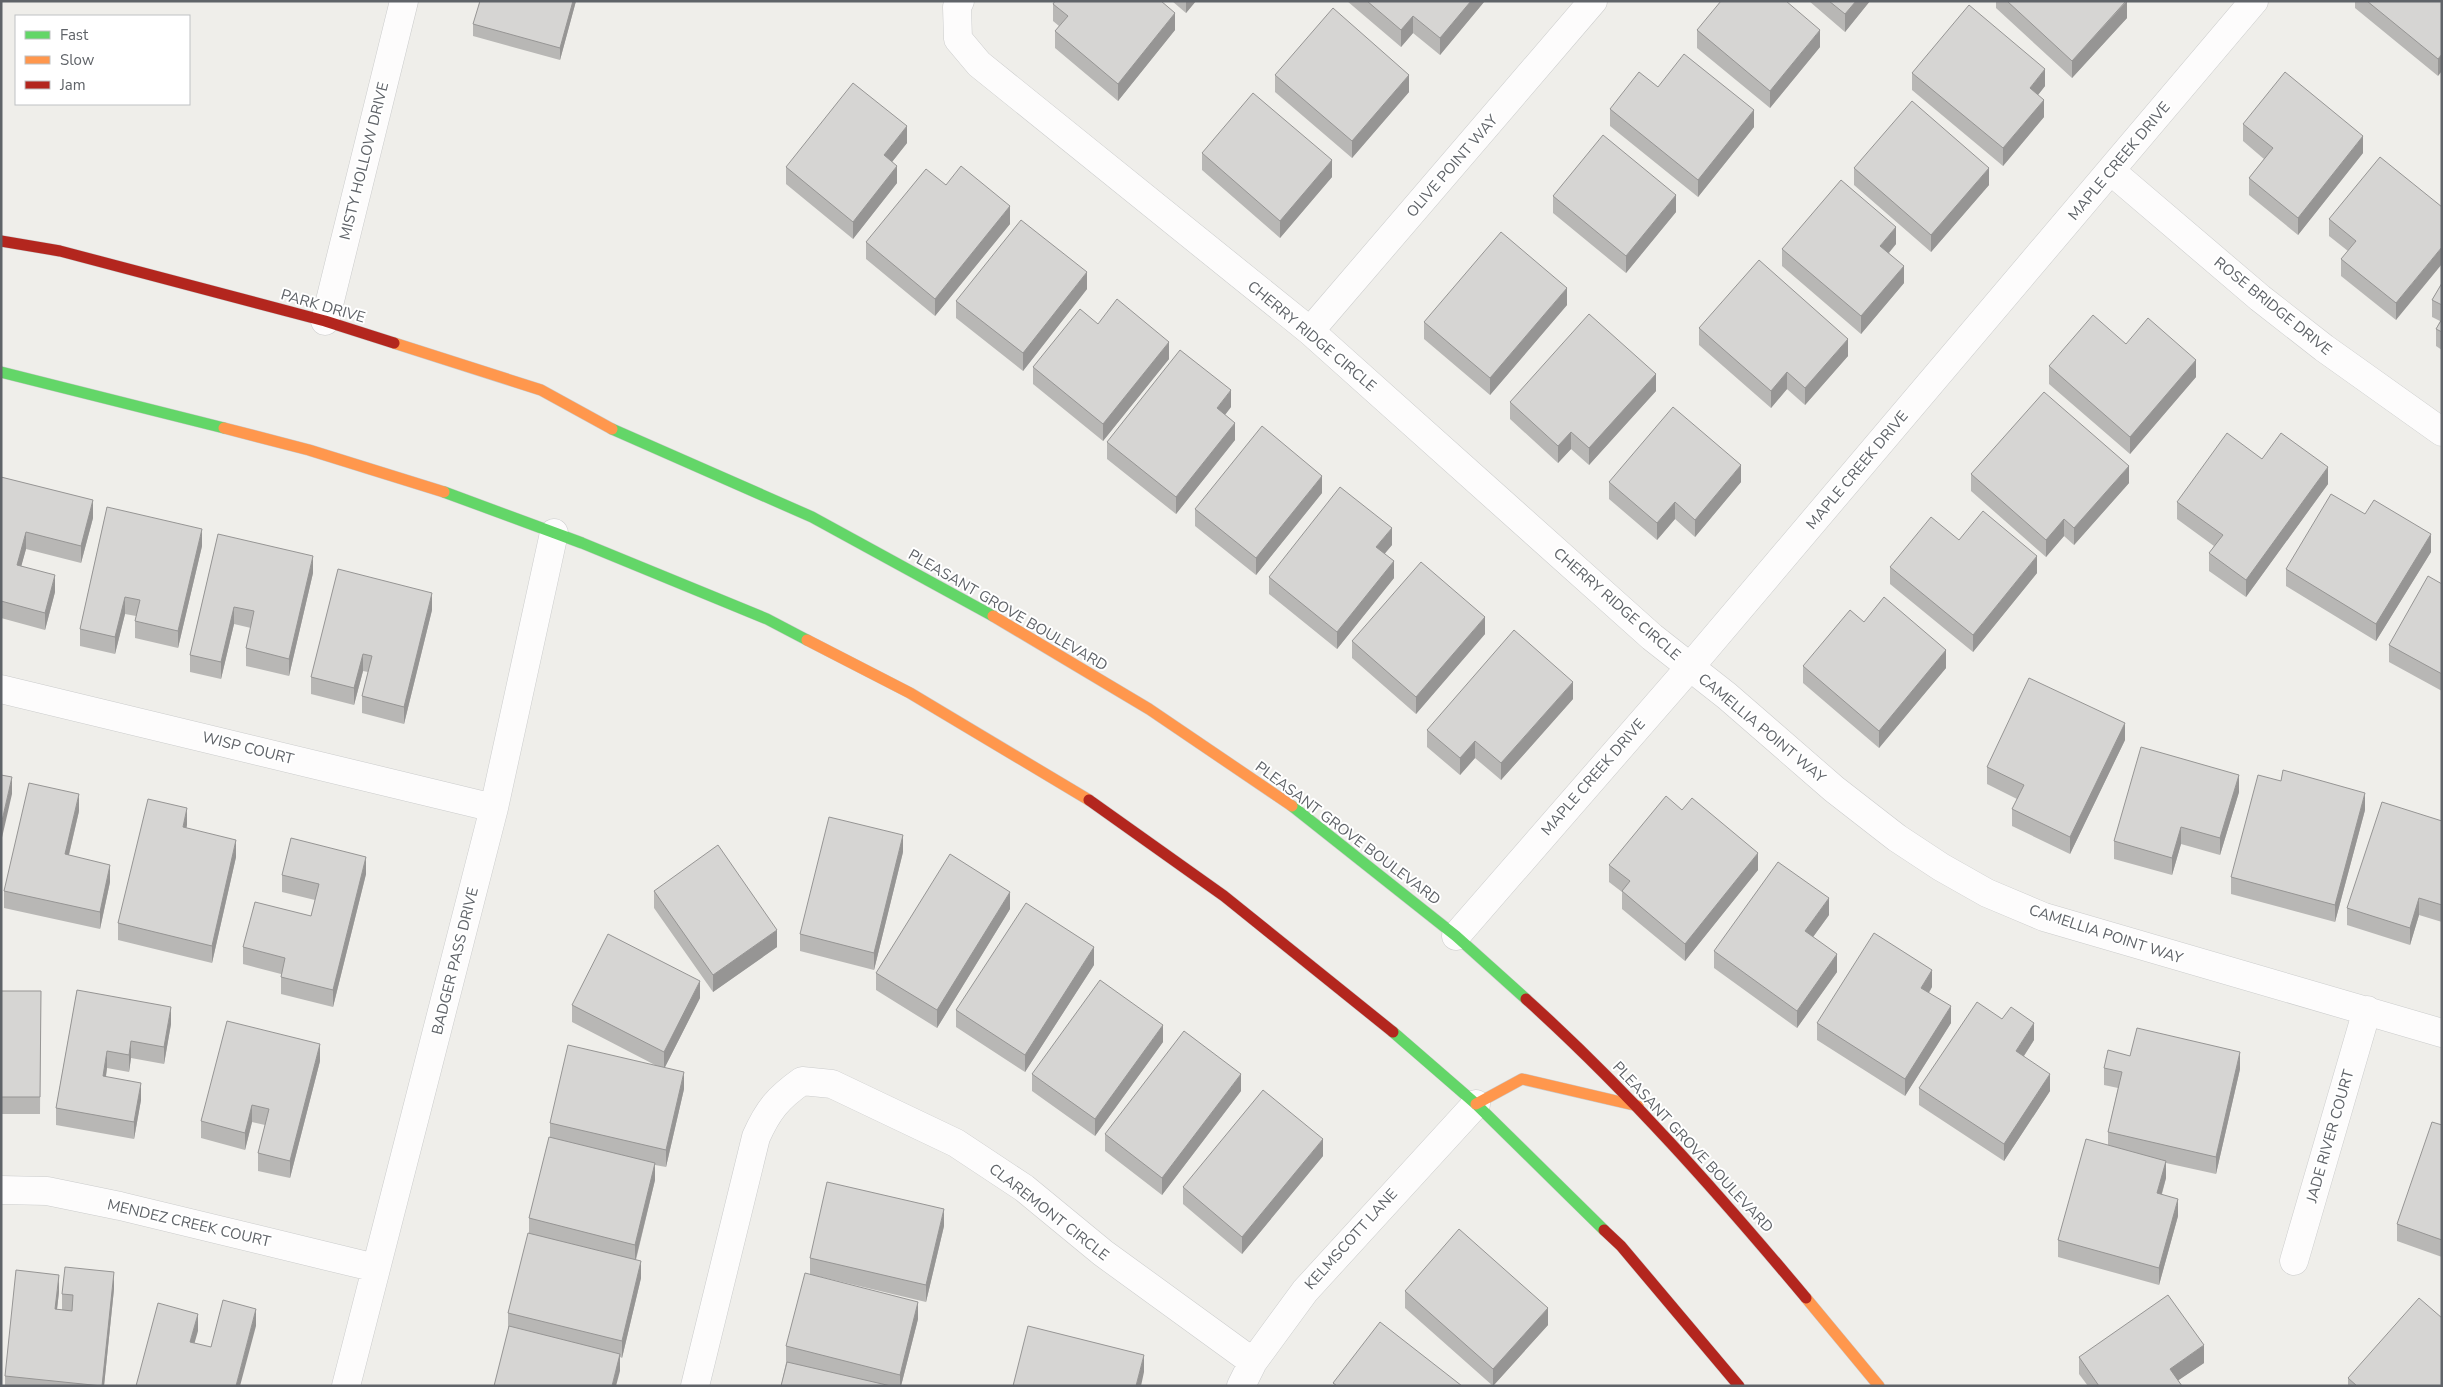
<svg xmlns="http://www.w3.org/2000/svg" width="2443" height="1387" font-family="'Nunito Sans',sans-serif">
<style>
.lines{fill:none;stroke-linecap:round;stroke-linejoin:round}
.street-casing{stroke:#cbcccc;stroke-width:29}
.fast-casing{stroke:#cacacb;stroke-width:12}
.slow-casing{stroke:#cacacb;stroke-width:12}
.jam-casing{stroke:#cacacb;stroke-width:12}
.street{stroke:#fdfcfc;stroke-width:28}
.fast{stroke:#63d668;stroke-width:11}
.slow{stroke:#ff974d;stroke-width:11}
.jam{stroke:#b3261e;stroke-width:11}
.wall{fill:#b8b7b5}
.shaded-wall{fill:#969594}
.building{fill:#d6d5d3;stroke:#969594}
.labels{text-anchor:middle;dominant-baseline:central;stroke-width:4;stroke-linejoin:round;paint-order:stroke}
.street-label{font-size:15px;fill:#5f6368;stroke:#fff}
</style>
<rect width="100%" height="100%" fill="#efeeea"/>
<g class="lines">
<!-- street casing -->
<g class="street-casing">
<path id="street" d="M960,1L957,7L958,39L979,64L1310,331L1652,637L1727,696L1834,789L1897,838L1941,867L1987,893L2044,917L2442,1033
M2111,171L2260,298L2324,348L2442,432
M325,321L404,1
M1310,331L1593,1
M1,689L494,808
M1456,936L1690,667L2254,1
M1,1190L47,1191L120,1206L376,1268
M2294,1261L2367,1010
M346,1386L494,808L554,533
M695,1386L756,1137C768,1110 778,1098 802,1081L832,1084L956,1143L1024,1188L1103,1253L1253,1362
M1241,1386L1253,1362L1305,1291L1476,1104"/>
</g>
<!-- fast casing -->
<g class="fast-casing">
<path id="fast" d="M1,372L224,428
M612,429L812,517L993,616
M444,492L582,543L767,619L807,640
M1292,806L1456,936L1526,999
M1393,1032L1476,1104L1604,1230"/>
</g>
<!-- slow casing -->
<g class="slow-casing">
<path id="slow" d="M394,343L541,390L612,429
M224,428L309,450L444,492
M993,616L1149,709L1292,806
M807,640L910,693L1089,800
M1476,1104L1522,1079L1638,1106
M1806,1298L1879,1386"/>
</g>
<!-- jam casing -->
<g class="jam-casing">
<path id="jam" d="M1,241L60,251L325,321L394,343
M1089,800L1224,896L1393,1032
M1526,999C1628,1091 1718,1193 1806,1298
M1604,1230L1621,1246L1739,1386"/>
</g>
<!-- street -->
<use href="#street" class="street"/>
<!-- fast -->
<use href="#fast" class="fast"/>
<!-- slow -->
<use href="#slow" class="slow"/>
<!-- jam -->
<use href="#jam" class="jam"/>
</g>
<!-- wall -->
<path class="wall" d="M576,1L560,60L473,36V24Z
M1172,1H1196L1186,13Z
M1347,1H1484V2L1440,55L1413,33L1401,47Z
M1809,1H1870L1845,32Z
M1996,1H2127V18L2072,78L1996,8Z
M2355,1H2442L2438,76L2355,8Z
M1053,4L1175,30L1118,101L1055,48V31L1059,26L1053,21Z
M1697,30L1820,47L1770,108L1697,48Z
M1912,73L2045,86L2038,95L2044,117L2003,166L1912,90Z
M1275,75L1409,92L1352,158L1275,92Z
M1658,87L1754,127L1698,197L1610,126V109Z
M2243,124L2363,153L2298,235L2249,195V178L2264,159L2243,141Z
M907,143L892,162L897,183L853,239L786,184V167Z
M1202,153L1332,177L1280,238L1202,170Z
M1854,168L1989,185L1931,252L1854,185Z
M946,185L1010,224L935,316L866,259V242Z
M1553,196L1676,212L1626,273L1553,213Z
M2442,207L2396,320L2341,276V259L2348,251L2329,236V219Z
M1896,244L1889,253L1904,283L1861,334L1782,266V249Z
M2442,283V350L2436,346V329L2440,321L2432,317V300Z
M1087,289L1023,371L956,318V301Z
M1567,305L1490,395L1424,339V322Z
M1098,324L1169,359L1103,441L1033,384V367Z
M1699,328L1848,356L1805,405L1787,389L1771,408L1699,345Z
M2126,344L2196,377L2130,454L2049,384V366Z
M1656,391L1589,465L1571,449L1558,463L1510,419V402Z
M1231,407L1225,415L1235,440L1176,514L1107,459V442Z
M2262,459L2328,484L2246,597L2209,571V553L2214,546L2177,519V502Z
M1971,474L2129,483L2074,545L2064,536L2046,557L1971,491Z
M1,477L93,518L81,563L26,549L21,566L55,592L45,630L1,618Z
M1609,482H1741L1695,537L1675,519L1657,540L1609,499Z
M1322,493L1256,575L1195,526V509Z
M107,507L202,546L178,648L135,638V621L136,616L125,614L115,654L80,646V629Z
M2365,514L2431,552L2376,641L2286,586V569Z
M218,534L313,573L289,676L246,666V648L251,628L234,624L221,679L190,672V655Z
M1959,540L2037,573L1973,652L1890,584V567Z
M1392,545L1385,553L1394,578L1337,649L1269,594V577Z
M2442,584V691L2389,662V645Z
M432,610L404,724L362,713V696L368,672L363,671L354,705L311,694V677Z
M1864,622L1946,668L1879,748L1803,683V666Z
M1485,634L1416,714L1352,658V641Z
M1573,699L1501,780L1475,758L1460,775L1427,747V730Z
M2125,740L2070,854L2012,826V809L2017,799L1987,784V767Z
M2239,792L2220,855L2181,844L2172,875L2114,859V841Z
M1682,810L1758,870L1685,961L1622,909V892L1609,882V865Z
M2365,810L2335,922L2231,894V877Z
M79,811L69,855L110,882L100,929L4,908V891Z
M2442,821V922L2419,915L2410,945L2347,925V908Z
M187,825L186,828L236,857L212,963L118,940V923Z
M903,852L874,970L800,951V934Z
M366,874L333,1007L281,994V974L243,964V947L311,916L315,900L282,892V875Z
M654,891L777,947L713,992L654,908Z
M1010,909L937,1028L876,990V973Z
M1829,915L1813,937L1837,972L1797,1028L1714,968V951Z
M1094,965L1025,1072L956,1027V1010Z
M1932,987L1929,993L1951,1023L1905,1096L1817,1040V1023Z
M77,990L171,1024L164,1064L131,1058L129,1072L107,1068L106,1077L141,1100L134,1139L56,1125V1108Z
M1,991H41L40,1114H1Z
M700,998L665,1067L684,1089L666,1167L655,1165V1180L636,1260L641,1278L622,1358L620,1357V1371L508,1330V1313L529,1233V1218L550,1137V1123L655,1065L572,1022V1005Z
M2034,1040L2024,1056L2050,1091L2004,1161L1919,1105V1088Z
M1163,1042L1095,1136L1032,1091V1074Z
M2130,1056L2240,1069L2216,1174L2166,1163V1178L2162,1194L2178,1216L2159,1285L2058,1257V1240L2108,1145V1132L2118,1088L2104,1085V1068Z
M320,1061L290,1178L258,1171V1153L265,1125L252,1122L245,1150L201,1138V1121Z
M1241,1091L1162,1195L1105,1151V1134Z
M2442,1125V1257L2397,1241V1224Z
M1323,1156L1242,1254L1183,1204V1187Z
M944,1226L926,1302L817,1276L918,1319L901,1386H781L786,1363V1346L810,1275V1258Z
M114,1289L104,1386H5V1376L59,1292L57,1309L62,1310V1294Z
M1405,1291L1548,1325L1493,1386L1405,1308Z
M2079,1357L2204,1363L2178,1380L2182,1386H2088L2079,1374Z
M2348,1378L2442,1386H2348Z"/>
<!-- shaded-wall -->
<path class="shaded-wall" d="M573,1H576L560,60V48Z
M1186,1H1196L1186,13Z
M1471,1H1484V2L1440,55V38Z
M1856,1H1870L1845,32V14Z
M2127,1V18L2072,78V61Z
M1175,13V30L1118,101V84Z
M1413,16V33L1401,47V30Z
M1820,30V47L1770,108V91Z
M2442,54V71L2438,76V59Z
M2045,69V86L2030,105V88Z
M1409,75V92L1352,158V141Z
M2044,100V117L2003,166V148Z
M1754,110V127L1698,197V180Z
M907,126V143L884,172V155Z
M2363,136V153L2298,235V218Z
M1332,160V177L1280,238V221Z
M897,166V183L853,239V222Z
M1989,168V185L1931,252V235Z
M1676,195V212L1626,273V256Z
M1010,206V224L935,316V299Z
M1896,227V244L1880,263V246Z
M2442,247V264L2396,320V303Z
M1904,266V283L1861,334V316Z
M1087,272V289L1023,371V353Z
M1567,288V305L1490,395V378Z
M1848,339V356L1805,405V388Z
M1169,342V359L1103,441V424Z
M2196,360V377L2130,454V437Z
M1787,372V389L1771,408V391Z
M1656,374V391L1589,465V448Z
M1231,390V407L1217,425V408Z
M1235,423V440L1176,514V497Z
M1571,432V449L1558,463V446Z
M1741,465V482L1695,537V520Z
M2129,466V483L2074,545V528Z
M2328,467V484L2246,597V580Z
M1322,476V493L1256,575V558Z
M93,500V518L81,563V546Z
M1675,502V519L1657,540V523Z
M2064,519V536L2046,557V540Z
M1392,528V545L1376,564V547Z
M202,529V546L178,648V631Z
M26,532V549L17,582V565Z
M2431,534V552L2376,641V624Z
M313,556V573L289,676V659Z
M2037,556V573L1973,652V635Z
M1394,561V578L1337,649V632Z
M55,575V592L45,630V613Z
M432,593V610L404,724V707Z
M125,597V614L115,654V637Z
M234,607V624L221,679V662Z
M1485,617V634L1416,714V697Z
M1946,650V668L1879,748V731Z
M363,654V671L354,705V688Z
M1573,682V699L1501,780V763Z
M2125,723V740L2070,854V837Z
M1475,741V758L1460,775V758Z
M2239,775V792L2220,855V838Z
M12,777V794L1,842V825Z
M2365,793V810L2335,922V905Z
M79,794V811L65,871V854Z
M187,808V825L183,845V827Z
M2181,827V844L2172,875V858Z
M903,835V852L874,970V953Z
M236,840V857L212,963V946Z
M1758,853V870L1685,961V944Z
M366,857V874L333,1007V990Z
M110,865V882L100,929V912Z
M1010,892V909L937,1028V1010Z
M1829,898V915L1805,948V931Z
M2419,898V915L2410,945V928Z
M777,930V947L713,992V975Z
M1094,947V965L1025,1072V1055Z
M1837,954V972L1797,1028V1011Z
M1932,970V987L1921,1005V988Z
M700,981V998L664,1069V1052Z
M1951,1006V1023L1905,1096V1079Z
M171,1007V1024L164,1064V1047Z
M2034,1023V1040L2016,1068V1051Z
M1163,1025V1042L1095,1136V1119Z
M131,1041V1058L129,1072V1055Z
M320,1044V1061L290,1178V1161Z
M107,1051V1068L103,1094V1076Z
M2240,1052V1069L2216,1174V1157Z
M684,1072V1089L666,1167V1150Z
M1241,1074V1091L1162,1195V1178Z
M2050,1074V1091L2004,1161V1144Z
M141,1083V1100L134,1139V1122Z
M252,1105V1122L245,1150V1133Z
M1323,1139V1156L1242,1254V1237Z
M2166,1161V1178L2157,1210V1193Z
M655,1163V1180L635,1262V1245Z
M2178,1199V1216L2159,1285V1268Z
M944,1209V1226L926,1302V1285Z
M641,1261V1278L622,1358V1341Z
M114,1272V1289L104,1386H102Z
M59,1275V1292L55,1326V1309Z
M918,1302V1319L901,1386H900V1375Z
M1548,1308V1325L1493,1386V1369Z
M256,1309V1326L240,1386H236Z
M198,1314V1331L190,1359V1342Z
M2204,1345V1363L2170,1386V1369Z
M620,1354V1371L616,1386H612Z
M1144,1355V1372L1141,1386H1136Z"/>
<!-- building -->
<path class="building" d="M480,1H573L560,48L473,24Z
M1055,1H1161L1175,13L1118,84L1055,31L1068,16L1053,4Z
M1367,1H1471L1440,38L1413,16L1401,30Z
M1721,1H1786L1820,30L1770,91L1697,30Z
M1829,1H1856L1845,14Z
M2007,1H2126L2072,61Z
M2367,1H2442V54L2438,59Z
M1969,5L2045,69L2030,88L2044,100L2003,148L1912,73Z
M1333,8L1409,75L1352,141L1275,75Z
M1684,54L1754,110L1698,180L1610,109L1639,72L1658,87Z
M2285,72L2363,136L2298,218L2249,178L2273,148L2243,124Z
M853,83L907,126L884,155L897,166L853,222L786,167Z
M1253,93L1332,160L1280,221L1202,153Z
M1912,101L1989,168L1931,235L1854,168Z
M1603,135L1676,195L1626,256L1553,196Z
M2380,157L2442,207V247L2396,303L2341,259L2356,241L2329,219Z
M961,166L1010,206L935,299L866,242L926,169L946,185Z
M1841,180L1896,227L1880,246L1904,266L1861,316L1782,249Z
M1021,220L1087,272L1023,353L956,301Z
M1501,232L1567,288L1490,378L1424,322Z
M1759,260L1848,339L1805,388L1787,372L1771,391L1699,328Z
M2442,283V305L2432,300Z
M1117,299L1169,342L1103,424L1033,367L1080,309L1098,324Z
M1589,314L1656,374L1589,448L1571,432L1558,446L1510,402Z
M2093,315L2126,344L2148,318L2196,360L2130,437L2049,366Z
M2442,319V332L2436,329Z
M1180,350L1231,390L1217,408L1235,423L1176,497L1107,442Z
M2044,392L2129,466L2074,528L2064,519L2046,540L1971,474Z
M1673,407L1741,465L1695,520L1675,502L1657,523L1609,482Z
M1262,426L1322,476L1256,558L1195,509Z
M2227,433L2262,459L2281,433L2328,467L2246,580L2209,553L2223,535L2177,502Z
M1,477L93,500L81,546L26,532L17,565L55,575L45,613L1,601Z
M1340,487L1392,528L1376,547L1394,561L1337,632L1269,577Z
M2331,494L2365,514L2374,500L2431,534L2376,624L2286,569Z
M107,507L202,529L178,631L135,621L140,600L125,597L115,637L80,629Z
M1983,511L2037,556L1973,635L1890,567L1931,517L1959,540Z
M218,534L313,556L289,659L246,648L254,611L234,607L221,662L190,655Z
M1421,562L1485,617L1416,697L1352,641Z
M338,569L432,593L404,707L362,696L372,656L363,654L354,688L311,677Z
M2428,576L2442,584V674L2389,645Z
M1884,597L1946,650L1879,731L1803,666L1850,610L1864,622Z
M1514,630L1573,682L1501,763L1475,741L1460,758L1427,730Z
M2029,678L2125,723L2070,837L2012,809L2024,785L1987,767Z
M2141,747L2239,775L2220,838L2181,827L2172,858L2114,841Z
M2283,770L2365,793L2335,905L2231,877L2258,775L2281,781Z
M1,775L12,777L1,825Z
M29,783L79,794L65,854L110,865L100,912L4,891Z
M1666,796L1682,810L1692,798L1758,853L1685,944L1622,891L1630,881L1609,865Z
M148,799L187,808L183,827L236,840L212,946L118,923Z
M2382,802L2442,821V905L2419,898L2410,928L2347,908Z
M829,817L903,835L874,953L800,934Z
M291,838L366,857L333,990L281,977L285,958L243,947L255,902L311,916L319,884L282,875Z
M718,845L777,930L713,975L654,891Z
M950,854L1010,892L937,1010L876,973Z
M1778,862L1829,898L1805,931L1837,954L1797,1011L1714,951Z
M1026,903L1094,947L1025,1055L956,1010Z
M1874,933L1932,970L1921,988L1951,1006L1905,1079L1817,1023Z
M608,934L700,981L664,1052L572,1005Z
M1100,980L1163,1025L1095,1119L1032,1074Z
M77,990L171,1007L164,1047L131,1041L129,1055L107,1051L103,1076L141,1083L134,1122L56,1108Z
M1,991H41L40,1097H1Z
M1977,1002L2002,1019L2011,1007L2034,1023L2016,1051L2050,1074L2004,1144L1919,1088Z
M227,1021L320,1044L290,1161L258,1153L269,1109L252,1105L245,1133L201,1121Z
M2137,1028L2240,1052L2216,1157L2108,1132L2122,1072L2104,1068L2108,1050L2130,1056Z
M1184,1031L1241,1074L1162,1178L1105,1134Z
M568,1045L684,1072L666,1150L550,1123Z
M1263,1090L1323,1139L1242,1237L1183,1187Z
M2432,1122L2442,1125V1240L2397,1224Z
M549,1137L655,1163L635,1245L529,1218Z
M2086,1139L2166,1161L2157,1193L2178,1199L2159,1268L2058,1240Z
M827,1182L944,1209L926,1285L810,1258Z
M1459,1229L1548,1308L1493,1369L1405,1291Z
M528,1233L641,1261L622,1341L508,1313Z
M65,1267L114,1272L102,1386L5,1376L16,1270L59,1275L55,1309L72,1311L73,1295L62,1294Z
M805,1273L918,1302L900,1375L786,1346Z
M2168,1295L2204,1345L2170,1369L2182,1386H2099L2079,1357Z
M2419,1298L2442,1318V1386H2357L2348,1378Z
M223,1300L256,1309L236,1386H136L158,1303L198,1314L190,1342L211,1347Z
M1380,1322L1462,1386H1337L1333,1383Z
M509,1326L620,1354L612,1386H494Z
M1028,1326L1144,1355L1136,1386H1013Z
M787,1362L891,1386H781Z"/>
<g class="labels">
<!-- street labels -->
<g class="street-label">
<text transform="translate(364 161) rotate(-76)">MISTY HOLLOW DRIVE</text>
<text transform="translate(2119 161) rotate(-50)">MAPLE CREEK DRIVE</text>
<text transform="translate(1452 166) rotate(-49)">OLIVE POINT WAY</text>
<text transform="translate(323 306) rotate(16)">PARK DRIVE</text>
<text transform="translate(2273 306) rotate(39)">ROSE BRIDGE DRIVE</text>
<text transform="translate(1312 336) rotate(40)">CHERRY RIDGE CIRCLE</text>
<text transform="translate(1857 470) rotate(-50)">MAPLE CREEK DRIVE</text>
<text transform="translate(1617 604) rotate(41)">CHERRY RIDGE CIRCLE</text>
<text transform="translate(1008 610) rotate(30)">PLEASANT GROVE BOULEVARD</text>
<text transform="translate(1762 728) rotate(40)">CAMELLIA POINT WAY</text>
<text transform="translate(248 748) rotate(14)">WISP COURT</text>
<text transform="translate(1593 777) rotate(-49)">MAPLE CREEK DRIVE</text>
<text transform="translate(1348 833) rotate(37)">PLEASANT GROVE BOULEVARD</text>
<text transform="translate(2106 934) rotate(18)">CAMELLIA POINT WAY</text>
<text transform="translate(455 961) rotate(-76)">BADGER PASS DRIVE</text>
<text transform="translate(2330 1136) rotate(-74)">JADE RIVER COURT</text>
<text transform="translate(1693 1147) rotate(47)">PLEASANT GROVE BOULEVARD</text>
<text transform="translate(1049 1212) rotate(38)">CLAREMONT CIRCLE</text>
<text transform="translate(189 1223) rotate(13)">MENDEZ CREEK COURT</text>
<text transform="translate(1351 1239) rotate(-48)">KELMSCOTT LANE</text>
</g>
</g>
<!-- border -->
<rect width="2443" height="1387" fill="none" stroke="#5f6368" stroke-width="5"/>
<!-- legend -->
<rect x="15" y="15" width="175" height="90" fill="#ffffff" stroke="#bfc1c3"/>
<rect x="25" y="31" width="25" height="8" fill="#63d668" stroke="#bfc1c3"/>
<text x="60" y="40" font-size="15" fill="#5f6368">Fast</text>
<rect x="25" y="56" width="25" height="8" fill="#ff974d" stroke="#bfc1c3"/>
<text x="60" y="65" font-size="15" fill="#5f6368">Slow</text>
<rect x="25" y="81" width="25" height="8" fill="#b3261e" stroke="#bfc1c3"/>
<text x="60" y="90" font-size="15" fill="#5f6368">Jam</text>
</svg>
